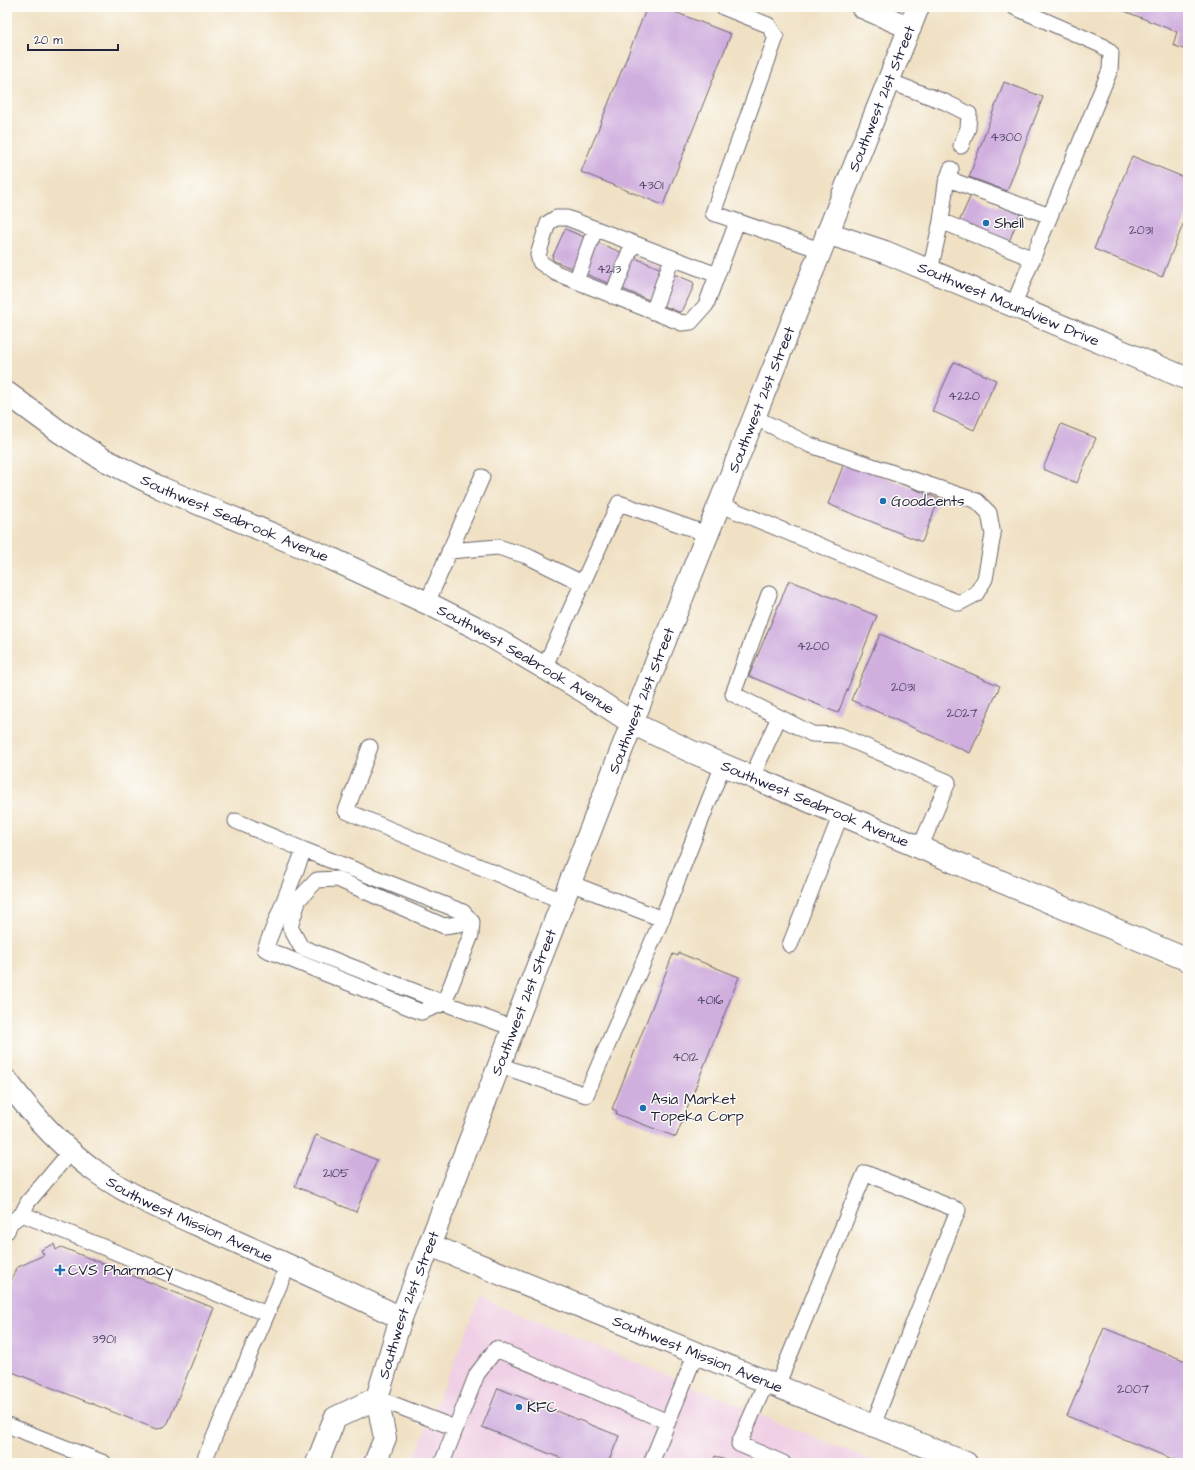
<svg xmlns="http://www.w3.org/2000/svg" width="1195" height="1470" font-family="'Architects Daughter',sans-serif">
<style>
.built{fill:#f0d0e5}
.building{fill:#d0afdf}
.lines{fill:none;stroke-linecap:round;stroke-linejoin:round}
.service-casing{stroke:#6a656b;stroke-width:17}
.minor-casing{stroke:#6a656b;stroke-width:24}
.secondary-casing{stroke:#6a656b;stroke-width:24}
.service{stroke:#fff;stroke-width:15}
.minor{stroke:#fff;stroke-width:22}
.secondary{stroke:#fff;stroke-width:22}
.poi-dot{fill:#1f6fb2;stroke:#fdfcf7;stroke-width:1.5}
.labels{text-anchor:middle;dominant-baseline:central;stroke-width:3;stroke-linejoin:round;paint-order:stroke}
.number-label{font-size:13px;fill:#4e4564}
.street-label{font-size:15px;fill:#22223b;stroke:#fdfcf7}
.poi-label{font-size:15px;fill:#22223b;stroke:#fdfcf7;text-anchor:start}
</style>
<rect width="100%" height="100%" fill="#fdfcf7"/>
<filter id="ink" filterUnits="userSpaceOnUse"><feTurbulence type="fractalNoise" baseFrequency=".025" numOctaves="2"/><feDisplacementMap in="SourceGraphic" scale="8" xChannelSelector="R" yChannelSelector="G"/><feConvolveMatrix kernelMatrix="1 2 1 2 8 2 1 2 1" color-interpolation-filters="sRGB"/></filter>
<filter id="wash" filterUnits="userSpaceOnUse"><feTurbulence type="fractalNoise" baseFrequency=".012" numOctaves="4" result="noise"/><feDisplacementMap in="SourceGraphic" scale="16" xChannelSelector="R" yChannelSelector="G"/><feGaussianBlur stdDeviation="0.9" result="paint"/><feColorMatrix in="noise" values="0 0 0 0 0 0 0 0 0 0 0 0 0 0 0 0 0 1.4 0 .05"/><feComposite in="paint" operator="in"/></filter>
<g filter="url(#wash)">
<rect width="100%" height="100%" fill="#f0e1c4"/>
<!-- built -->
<path class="built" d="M480,1298L733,1403L877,1463H412Z"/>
<g id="blocks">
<!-- building -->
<path class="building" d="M647,7H662L731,34L663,205L581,172Z
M1114,7H1188V51L1173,45L1177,32Z
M1004,82L1043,97L1007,191L969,177Z
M1132,156L1188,179V212L1162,277L1094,249Z
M971,195L1020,214L1008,244L958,224Z
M565,229L693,282L694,285L683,310L679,312L554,261L552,258Z
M954,362L996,380L974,430L932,411Z
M1061,424L1096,438L1077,483L1043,469Z
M845,461L939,499L922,542L828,504Z
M789,580L877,616L838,713L749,676Z
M880,634L1000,686L970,753L851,700Z
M679,953L739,977L676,1137L616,1114L617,1111L612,1109L673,954L678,956Z
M316,1135L377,1160L356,1212L295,1186Z
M54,1244L56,1250L61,1247L214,1308L168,1423L163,1428L156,1429L7,1370V1291L16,1268L44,1255L41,1250Z
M1104,1328L1188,1362V1463H1182L1067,1416Z
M498,1388L619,1436L608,1463H573L482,1427Z
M715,1456L733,1463H712Z"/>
</g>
</g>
<g filter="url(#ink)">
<use href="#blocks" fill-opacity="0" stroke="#6a656b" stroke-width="1"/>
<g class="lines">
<!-- service casing -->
<g class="service-casing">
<path id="service" d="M723,7L768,25L776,37L713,213L820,250
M888,81L945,102L969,114L968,128L961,146
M948,179L1050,216
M941,221L1033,259
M930,271L941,221L946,183L951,169
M717,275L567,218H556L548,223L538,255L540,262L556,273L682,323L691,322L706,305L737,222
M576,281L595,229
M612,296L633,243
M1013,306L1110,70L1111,53L1103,46L1014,7
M653,312L672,258
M719,504L959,603L976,594L985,579L993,535L989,513L977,501L810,445L754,417
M449,551L498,547L527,556L582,583
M769,594L733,694L779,717
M427,603L482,477
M544,668L619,503L707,534
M370,747L346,811L562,901
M752,777L779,717L812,734L839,735L948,782L920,848
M236,821L304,850L463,912L472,922L471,935L444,1003L421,1012L265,949L304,850
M570,883L662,919L723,765
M472,922L444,926L337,879L317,880L299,899L290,927L301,947L444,1003L513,1028
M790,945L841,814
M499,1065L586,1095L662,919
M22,1214L28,1202L71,1151
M7,1231L10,1223L22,1214L267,1314
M766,1382L739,1444L783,1463
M777,1386L865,1173L958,1210L873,1425
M377,1398L455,1428
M7,1425L104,1463
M203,1463L288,1265
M442,1463L477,1374L496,1349L668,1422
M651,1463L696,1353"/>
</g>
<!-- minor casing -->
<g class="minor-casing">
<g id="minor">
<path d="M862,7L910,28"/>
<path id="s1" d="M827,233L885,252L1188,379"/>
<path id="s2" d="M7,393L60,432L101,458L161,488L332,559L427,603L475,627L585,692L632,723L690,751L1188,960"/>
<path id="s3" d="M7,1081C33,1116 62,1148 98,1173C134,1199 176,1215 217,1233C278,1261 340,1288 401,1318"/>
<path id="s4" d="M430,1245L966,1463"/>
</g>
</g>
<!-- secondary casing -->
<g class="secondary-casing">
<g id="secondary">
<path d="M317,1463L335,1418L377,1398"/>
<path id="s5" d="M375,1463L385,1438L377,1398L401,1318L632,723L918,7"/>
</g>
</g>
<!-- service -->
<use href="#service" class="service"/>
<!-- minor -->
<use href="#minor" class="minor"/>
<!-- secondary -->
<use href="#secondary" class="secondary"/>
</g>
</g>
<!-- markers -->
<g class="poi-dot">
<circle cx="986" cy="223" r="4"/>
<circle cx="883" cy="501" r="4"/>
<circle cx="643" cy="1108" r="4"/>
<path d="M58 1264h4v4h4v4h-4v4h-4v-4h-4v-4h4z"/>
<circle cx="519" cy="1407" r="4"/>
</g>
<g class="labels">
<!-- number labels -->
<g class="number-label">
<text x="1006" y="137">4300</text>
<text x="651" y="185">4301</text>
<text x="1141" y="230">2031</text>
<text x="609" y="269">4213</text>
<text x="964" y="396">4220</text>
<text x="813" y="646">4200</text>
<text x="903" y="687">2031</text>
<text x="962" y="713">2027</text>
<text x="710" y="1000">4016</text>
<text x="685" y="1057">4012</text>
<text x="336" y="1173">2105</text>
<text x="104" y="1339">3901</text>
<text x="1133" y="1389">2007</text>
</g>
<!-- street labels -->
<g class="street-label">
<text stroke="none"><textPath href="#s5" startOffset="1462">Southwest 21st Street</textPath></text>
<text stroke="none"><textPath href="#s1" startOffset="195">Southwest Moundview Drive</textPath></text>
<text stroke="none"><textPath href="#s5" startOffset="1138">Southwest 21st Street</textPath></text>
<text stroke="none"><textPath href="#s2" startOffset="261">Southwest Seabrook Avenue</textPath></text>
<text stroke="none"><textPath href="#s2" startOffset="585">Southwest Seabrook Avenue</textPath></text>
<text stroke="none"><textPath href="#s5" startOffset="814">Southwest 21st Street</textPath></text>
<text stroke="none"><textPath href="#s2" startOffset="909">Southwest Seabrook Avenue</textPath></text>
<text stroke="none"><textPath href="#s5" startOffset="490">Southwest 21st Street</textPath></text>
<text stroke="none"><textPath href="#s3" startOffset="233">Southwest Mission Avenue</textPath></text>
<text stroke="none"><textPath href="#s5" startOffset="166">Southwest 21st Street</textPath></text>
<text stroke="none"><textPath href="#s4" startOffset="289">Southwest Mission Avenue</textPath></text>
</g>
<!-- poi labels -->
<g class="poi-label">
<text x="994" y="223">Shell</text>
<text x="891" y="501">Goodcents</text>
<text x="651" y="1099">Asia Market<tspan x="651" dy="17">Topeka Corp</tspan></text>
<text x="68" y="1270">CVS Pharmacy</text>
<text x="527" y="1407">KFC</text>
</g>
</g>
<!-- margin -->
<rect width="1195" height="1470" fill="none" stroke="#fdfcf7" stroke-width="24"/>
<!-- scale -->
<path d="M28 44v6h90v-6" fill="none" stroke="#22223b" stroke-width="2"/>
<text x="34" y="44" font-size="12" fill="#22223b" stroke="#fdfcf7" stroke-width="3" paint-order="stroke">20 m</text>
</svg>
